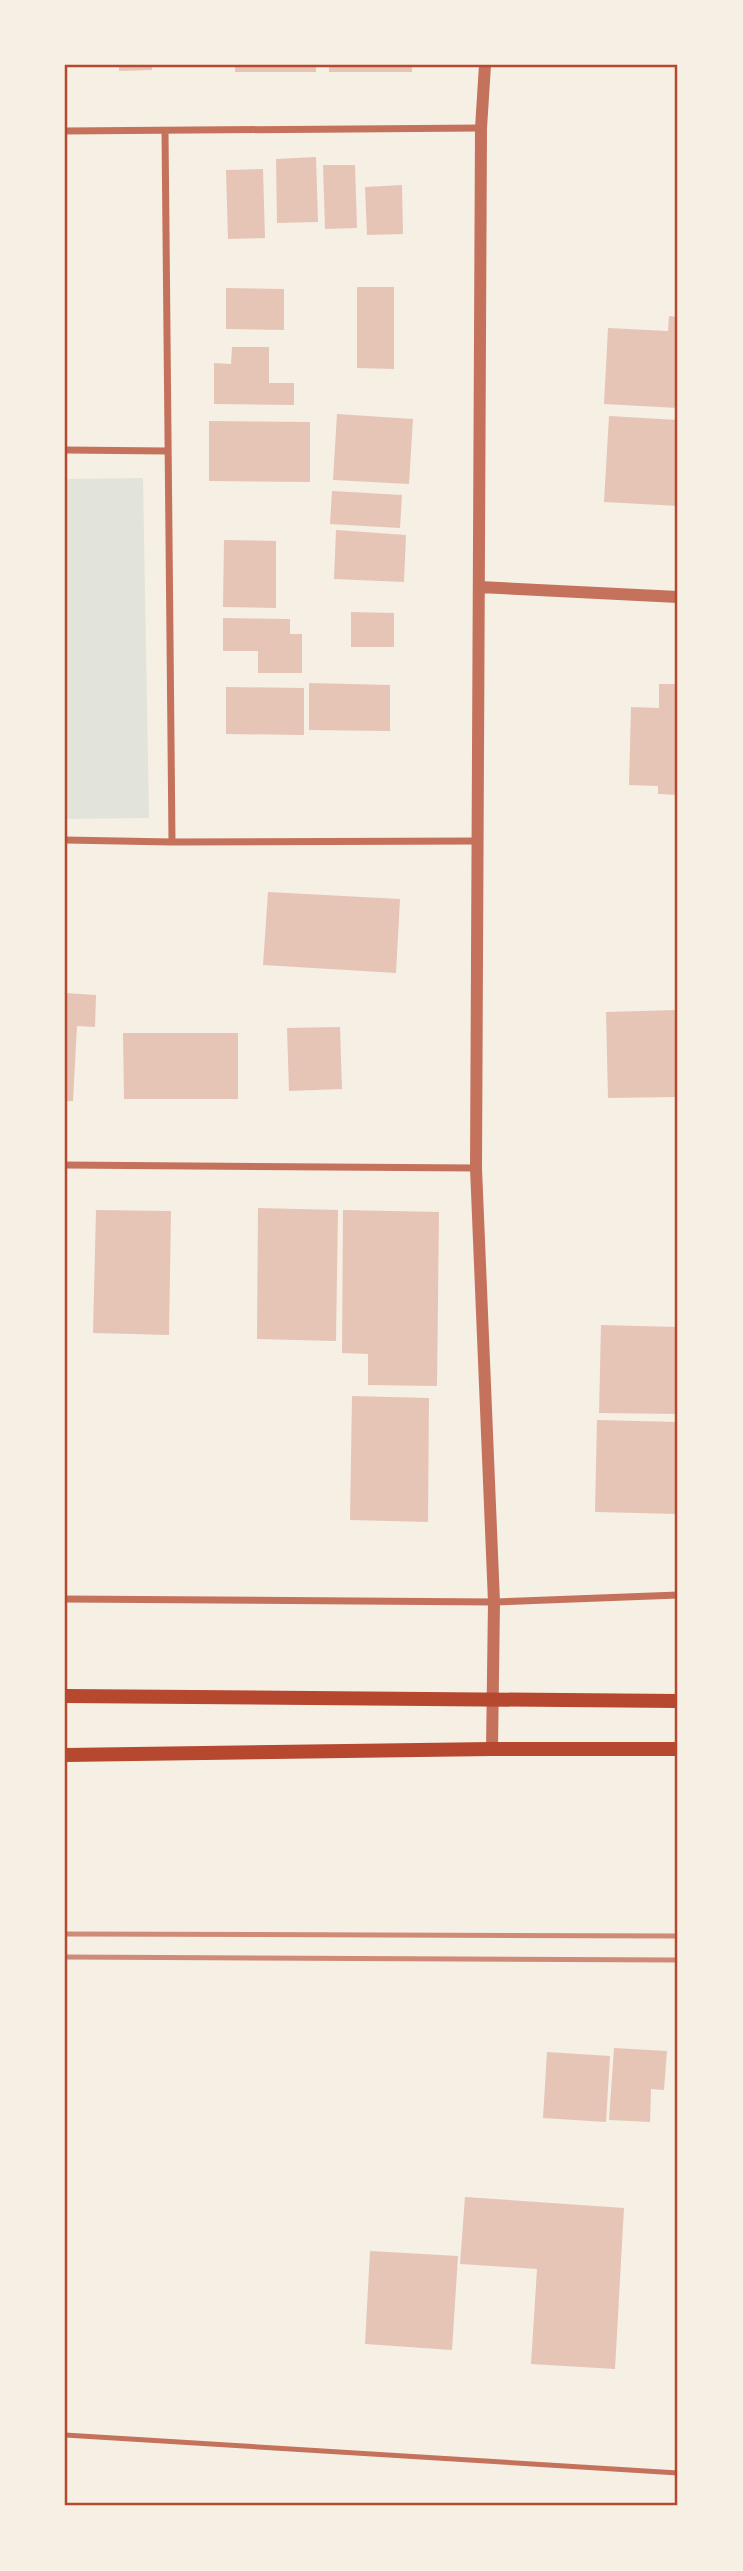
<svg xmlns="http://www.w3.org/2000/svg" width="743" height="2571" font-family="Barlow,sans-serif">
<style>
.green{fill:#e2e4dc}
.building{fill:#e6c5b7}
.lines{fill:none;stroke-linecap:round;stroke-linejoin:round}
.service{stroke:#c5725c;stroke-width:5}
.minor{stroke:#c5725c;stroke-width:7}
.tertiary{stroke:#c5725c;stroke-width:12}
.secondary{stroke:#b5482f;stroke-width:14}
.rail{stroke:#cf8b77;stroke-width:5}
.neatline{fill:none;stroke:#b5482f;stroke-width:2.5}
</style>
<rect width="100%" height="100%" fill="#f6efe4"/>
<!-- green -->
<path class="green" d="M143,478L149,818L65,819V479Z"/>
<!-- building -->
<path class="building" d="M119,65H152V70L119,71Z
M235,65H316V72H235Z
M329,65H412V72H329Z
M316,157L318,222L277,223L276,159Z
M323,165H355L357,228L325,229Z
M263,169L265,238L228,239L226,170Z
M402,185L403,234L367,235L365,187Z
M357,287H394V369L357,368Z
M226,288L284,289V330L226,329Z
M669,316L678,317V408L604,404L608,328L668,331Z
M232,347H269V383H294V405L214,404V363L231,364Z
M337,414L413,419L409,484L333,480Z
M609,416L678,420V506L604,502Z
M209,421L310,422V482L209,481Z
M332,491L402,495L400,528L330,524Z
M336,530L406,535L404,582L334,579Z
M224,540L276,541V608L223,607Z
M351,612L394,613V647H351Z
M223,618L290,619V634H302V673H258V651H223Z
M309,683L390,685V731L309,730Z
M659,684H678V795L658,794V786L629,785L631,707L659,708Z
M226,687L304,688V735L226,734Z
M268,892L400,899L396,973L263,965Z
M65,993L96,995L95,1027L77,1026L73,1101H65Z
M675,1010L677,1097L608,1098L606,1012Z
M340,1027L342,1089L289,1091L287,1028Z
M123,1033H238V1099H124Z
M258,1208L338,1210L336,1341L257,1339Z
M96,1210L171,1211L169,1335L93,1333Z
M343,1210L439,1212L437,1386L368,1385V1354L342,1353Z
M601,1325L678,1327V1414L599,1413Z
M352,1396L429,1398L428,1522L350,1520Z
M597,1420L678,1422V1514L595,1512Z
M614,2048L667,2051L664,2090L651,2089L650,2122L609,2120Z
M547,2052L610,2056L606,2122L543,2118Z
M465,2197L624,2208L615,2369L531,2364L537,2269L460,2264Z
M370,2251L458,2256L452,2350L365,2344Z"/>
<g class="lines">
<!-- service -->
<path class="service" d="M65,2435L678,2473"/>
<!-- minor -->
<path class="minor" d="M65,131L481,128
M65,450L168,451
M65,840L172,842L165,131
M172,842L478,841
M65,1165L476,1168
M65,1599L494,1602L678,1595"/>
<!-- tertiary -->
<path class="tertiary" d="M485,65L481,128L476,1168L494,1602L492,1749
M480,587L678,597"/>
<!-- secondary -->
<path class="secondary" d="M65,1696L678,1701
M65,1755L492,1749H678"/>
<!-- rail -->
<path class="rail" d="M65,1934L678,1936
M65,1957L678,1960"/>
</g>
<!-- border -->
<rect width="743" height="2571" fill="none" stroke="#f6efe4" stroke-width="133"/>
<rect x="66" y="66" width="610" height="2438" class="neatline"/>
</svg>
